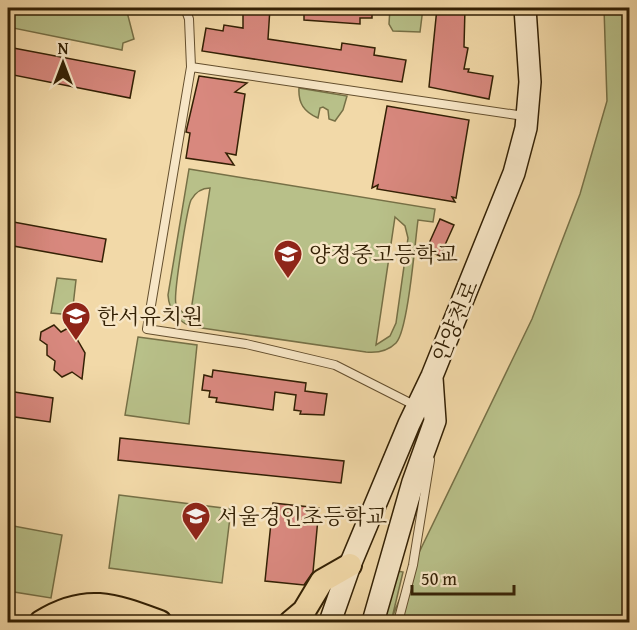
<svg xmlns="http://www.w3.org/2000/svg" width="637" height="630" font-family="'Gentium Book Plus','Noto Serif KR',serif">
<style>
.green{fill:#b8c089;stroke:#767046;stroke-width:1.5;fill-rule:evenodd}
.building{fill:#d8887e;stroke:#332004;stroke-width:1.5}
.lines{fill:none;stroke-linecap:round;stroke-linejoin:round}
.service-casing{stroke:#634e2d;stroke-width:10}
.secondary-casing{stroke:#332004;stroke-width:24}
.primary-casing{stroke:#332004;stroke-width:26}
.service{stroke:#f7e6c6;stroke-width:8}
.secondary{stroke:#f7e6c6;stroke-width:21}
.primary{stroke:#f2d9a8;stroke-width:22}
.labels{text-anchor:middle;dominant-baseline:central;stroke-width:5;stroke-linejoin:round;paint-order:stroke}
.poi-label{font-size:22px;fill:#332004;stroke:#f7e6c6;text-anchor:start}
.street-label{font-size:22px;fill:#332004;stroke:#f7e6c6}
</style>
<rect width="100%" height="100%" fill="#f2d9a8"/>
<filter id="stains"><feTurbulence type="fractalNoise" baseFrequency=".00333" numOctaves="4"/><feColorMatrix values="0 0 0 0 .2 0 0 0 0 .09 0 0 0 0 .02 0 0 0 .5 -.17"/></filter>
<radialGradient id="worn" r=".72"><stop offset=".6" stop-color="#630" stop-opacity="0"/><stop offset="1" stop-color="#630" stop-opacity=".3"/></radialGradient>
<!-- green -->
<path class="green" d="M8,8H126L134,39L123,43L122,50L8,27Z
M390,8H423L420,32L393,31L389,24Z
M604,8H629V622H383L398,571L403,572L392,618L413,565L532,319L580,194L607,101Z
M299,88L347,96L343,110L335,121L329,119L328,110L323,107L320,108L318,118C304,112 298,103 299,88Z
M189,169L435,209L433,222L418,220C415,242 408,331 396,343C388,351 376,353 366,352L195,327C179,324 169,311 168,295ZM210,188L190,317C184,314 179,310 176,304C173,296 187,209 191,200C195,193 202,188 210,188ZM395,217L405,226L408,238L396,323L390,336L376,345Z
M57,278L76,280L72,315L51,313Z
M138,337L197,345L189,424L125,415Z
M119,495L231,509L222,583L109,568Z
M8,525L62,535L51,598L8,591Z"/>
<!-- building -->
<path class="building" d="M243,8H270L268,39L341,50L342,43L375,48L374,55L406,60L402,82L202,51L206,28L223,31L224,25L243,28Z
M304,8H372V18H360V24L304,20Z
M437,8H465L464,47L468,48L464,69H469L468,72L493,76L489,99L429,87Z
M8,47L135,71L130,98L8,74Z
M199,76L247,83L235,92L245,94L236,155L226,153L234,165L186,158L190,133L186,132Z
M387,106L469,120L456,198L452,197L455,202L377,189L378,185L372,188Z
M440,219L454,225L440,256L426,250Z
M8,221L106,239L102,262L8,245Z
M54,325L61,332L72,326L79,331L77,339L85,353L82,379L72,372L62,377L54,370L55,361L47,355V345L40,340L41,332Z
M213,370L306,383L305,391L327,394L324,415L300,414L301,411L294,410L296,395L275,392L273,410L216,402L217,398L209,397L210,391L202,390L204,375L212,377Z
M8,391L53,398L50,422L8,416Z
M120,438L344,461L341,483L118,460Z
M273,503L319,508L313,572L304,585L265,581Z"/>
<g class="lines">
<!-- service casing -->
<g class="service-casing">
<path id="service" d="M185,8L189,19L191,67L147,329L246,344L335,365L416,406
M191,67L524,116
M398,622L413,565L430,460"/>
</g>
<!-- secondary casing -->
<g class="secondary-casing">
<path id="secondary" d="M330,622L350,565L409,424L432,376L514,173L526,128L530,82L525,8
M373,622L413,482L435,421L432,378"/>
</g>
<!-- primary casing -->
<g class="primary-casing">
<path id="primary" d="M41,622C86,594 114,605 160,622
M291,622L304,611L322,581L350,565"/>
</g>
<!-- service -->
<use href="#service" class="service"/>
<!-- secondary -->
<use href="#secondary" class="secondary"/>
<!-- primary -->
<use href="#primary" class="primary"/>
</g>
<!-- icons -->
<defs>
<g id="school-pin" transform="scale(1.5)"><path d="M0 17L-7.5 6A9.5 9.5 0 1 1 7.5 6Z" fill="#8f2418" stroke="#f7e6c6"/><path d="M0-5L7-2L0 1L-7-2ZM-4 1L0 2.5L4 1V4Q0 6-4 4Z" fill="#fff"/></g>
</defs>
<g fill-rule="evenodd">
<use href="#school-pin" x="288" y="254"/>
<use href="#school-pin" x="76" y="316"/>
<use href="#school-pin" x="196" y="516"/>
</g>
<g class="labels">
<!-- poi labels -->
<g class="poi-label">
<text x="309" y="254">양정중고등학교</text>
<text x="97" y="316">한서유치원</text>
<text x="217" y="516">서울경인초등학교</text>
</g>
<!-- street labels -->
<g class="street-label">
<text transform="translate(455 321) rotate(-68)">안양천로</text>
</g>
</g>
<!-- margin -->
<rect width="637" height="630" fill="none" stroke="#f2d9a8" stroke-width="30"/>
<rect x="9" y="9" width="619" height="612" fill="none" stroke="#332004" stroke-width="3"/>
<rect x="15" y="15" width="607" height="600" fill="none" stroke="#332004" stroke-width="1.5"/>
<!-- north arrow -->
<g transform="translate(63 63)" stroke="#f7e6c6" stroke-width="4.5" paint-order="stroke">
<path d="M0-4.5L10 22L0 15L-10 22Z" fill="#332004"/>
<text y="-9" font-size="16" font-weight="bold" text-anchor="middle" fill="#332004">N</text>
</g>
<!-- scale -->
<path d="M412 585v9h102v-9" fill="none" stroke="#332004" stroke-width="3"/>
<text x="421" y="585" font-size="18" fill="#332004" stroke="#f7e6c6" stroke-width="4.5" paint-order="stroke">50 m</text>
<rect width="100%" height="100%" filter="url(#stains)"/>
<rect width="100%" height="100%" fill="url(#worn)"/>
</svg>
